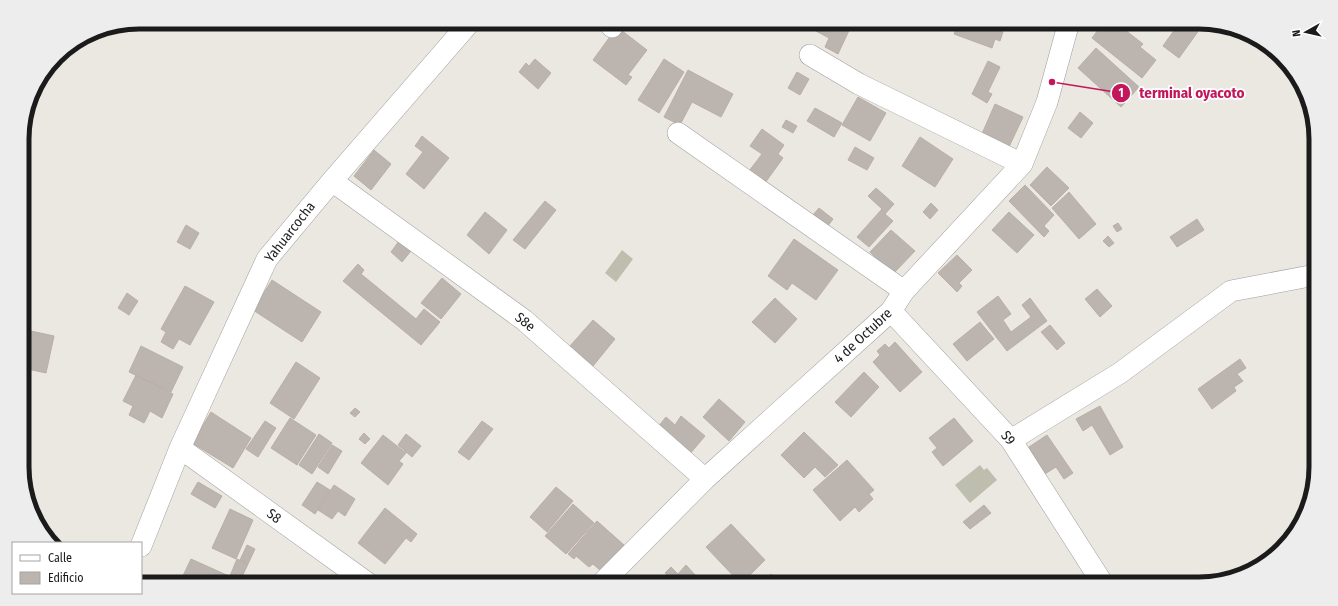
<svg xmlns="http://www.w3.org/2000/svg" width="1338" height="606" font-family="'Fira Sans Condensed',sans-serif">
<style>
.construction{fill:#bebeae}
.building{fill:#bbb4af;stroke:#bbafa6}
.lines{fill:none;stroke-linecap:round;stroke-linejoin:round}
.minor-casing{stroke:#9f9f9f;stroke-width:22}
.minor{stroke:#fff;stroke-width:21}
.labels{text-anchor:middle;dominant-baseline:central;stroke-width:3.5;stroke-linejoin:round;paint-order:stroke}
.street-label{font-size:14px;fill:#1b1b1b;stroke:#fff}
.rim{fill:none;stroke:#1b1b1b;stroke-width:5}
.leader{fill:none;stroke:#c2185b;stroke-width:1.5}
.callout-dot{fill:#c2185b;stroke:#fff;stroke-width:1.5}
.mark-label{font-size:12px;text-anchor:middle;font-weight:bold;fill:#fff}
.callout-label{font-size:15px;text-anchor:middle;font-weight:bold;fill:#c2185b;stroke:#fff;stroke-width:3.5;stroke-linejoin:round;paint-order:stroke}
</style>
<rect width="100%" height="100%" fill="#ebe8e2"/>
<!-- construction -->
<path class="construction" d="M622,250L633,259L616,282L605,273Z
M980,465L984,470L987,468L997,480L970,503L955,485Z"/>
<!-- building -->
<path class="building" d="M821,22H853L838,54L825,47L829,38L816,31Z
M958,22H1000L998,29L1003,32L1000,41L995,39L992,48L954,34Z
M1104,22H1115L1143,44L1140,47L1156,60L1142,78L1092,38Z
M1180,22H1196L1202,26L1179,58L1163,46Z
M617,27L647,50L628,75L632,77L626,85L593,60Z
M1096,48L1139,87L1121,107L1078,68Z
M535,59L551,73L538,89L519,72L526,63L529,66Z
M664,59L684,72L659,113L638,100Z
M988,61L1000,67L988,92L992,94L987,103L972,94Z
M688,70L733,94L721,117L692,102L680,125L664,117Z
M797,72L809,79L800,95L788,88Z
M858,97L886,113L870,141L842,125Z
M995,104L1023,117L1008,149L981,136Z
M815,108L842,123L834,137L807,121Z
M1080,112L1093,123L1081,138L1068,128Z
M786,120L797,126L793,133L782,127Z
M762,129L784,145L778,154L783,158L765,183L749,171L762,154L750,146Z
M422,136L449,158L424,189L406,174L423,152L415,146Z
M920,137L953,159L935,187L902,166Z
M855,147L874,158L867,170L848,160Z
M374,150L391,164L371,190L354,176Z
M1047,167L1069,188L1051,206L1030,185Z
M1025,185L1054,215L1044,226L1049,231L1044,237L1009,201Z
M876,188L894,204L885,214L893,221L869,247L857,237L882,209L868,196Z
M1069,192L1096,224L1079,239L1052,208Z
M545,201L556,210L525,249L513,240Z
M931,203L938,210L930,219L923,212Z
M819,208L833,219L827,227L812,216Z
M485,212L507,230L489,254L467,235Z
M1009,212L1034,235L1017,253L992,230Z
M1197,219L1204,230L1177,247L1170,237Z
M1118,223L1122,229L1117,232L1113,226Z
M186,225L199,233L190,249L177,242Z
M891,230L915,251L893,274L870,252Z
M1108,236L1114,243L1109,247L1103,241Z
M794,239L838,270L816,300L792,283L787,290L768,276Z
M399,241L411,251L402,262L391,252Z
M957,255L972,270L959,283L962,286L957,292L938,273Z
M358,264L364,270L361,274L416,319L424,309L440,322L421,345L343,281Z
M442,278L461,294L441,319L421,303Z
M272,280L321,312L302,342L253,310Z
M185,286L214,302L190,345L179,339L173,349L161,342L166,332L161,329Z
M1097,289L1112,306L1100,317L1085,299Z
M127,293L138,301L129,315L118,308Z
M998,296L1011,314L1003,320L1011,332L1031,317L1022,305L1030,298L1047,321L1007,351L977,312Z
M775,298L797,319L775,343L752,322Z
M593,320L615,339L593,366L570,346Z
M980,322L994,339L967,361L953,344Z
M1050,325L1065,343L1057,350L1041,332Z
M26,330L54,336L46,373L23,368V345Z
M895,342L922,372L900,392L873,362L880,355L877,351L885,344L889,348Z
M141,346L183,367L171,392L129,372Z
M1240,359L1246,368L1237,374L1243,381L1234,387L1236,391L1212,409L1198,389Z
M296,362L320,378L294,419L270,403Z
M864,372L879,387L851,417L835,402Z
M136,375L173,394L162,418L150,411L144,423L129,415L133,406L123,401Z
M719,399L745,422L729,441L703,417Z
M1100,406L1123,447L1110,455L1092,425L1083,431L1076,419Z
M355,408L360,412L355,417L350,413Z
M211,412L251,438L233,468L192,443Z
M681,416L705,436L689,455L657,428L666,417L675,425Z
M290,418L316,435L297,465L271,448Z
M954,418L973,441L943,466L932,452L937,448L929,438Z
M265,421L276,428L258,457L246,449Z
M482,421L493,429L469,460L458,452Z
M804,432L838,465L825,477L815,467L804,478L781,455Z
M364,433L370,439L365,444L359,439Z
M319,434L332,443L312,474L299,465Z
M406,434L421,446L412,457L398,445Z
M383,435L406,453L399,461L403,464L388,485L361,463Z
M1047,435L1073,473L1064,479L1056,467L1040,477L1023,451Z
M332,445L342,451L328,474L318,467Z
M847,460L874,490L869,494L873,499L859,512L855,507L840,521L813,490Z
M198,482L222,496L215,508L191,494Z
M317,482L330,490L315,514L302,505Z
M334,485L355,499L345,516L338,511L332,519L318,510Z
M556,487L573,501L547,532L530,517Z
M573,504L594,523L566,554L545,536Z
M984,505L991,513L970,529L963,522Z
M385,508L417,534L411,542L406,538L385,564L358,543Z
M230,509L253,520L236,559L212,548Z
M597,521L624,545L601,571L593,564L589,567L576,556L574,559L568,554Z
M731,524L765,560L741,584L706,547Z
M247,545L255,549L248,564L240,560Z
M191,559L240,581L238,584H179Z
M237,559L248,564L240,581L230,576Z
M686,565L697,577L690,584H665L670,578L665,573L671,567L678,574Z
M771,574L780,584H759Z
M332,575L346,584H327Z"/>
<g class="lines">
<!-- minor casing -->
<g class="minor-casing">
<path id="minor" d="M608,22L612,27
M810,55L859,84L1022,164
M678,133L904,291
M332,181L524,320L705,479
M891,311L1011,440L1103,584
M1011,440L1120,373L1231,291L1315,275
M180,448L369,584
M141,546L180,448L267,259L332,181L470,22
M601,584L705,479L891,311L904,291L1022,164L1047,102L1069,22"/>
</g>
<!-- minor -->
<use href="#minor" class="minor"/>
</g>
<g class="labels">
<!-- street labels -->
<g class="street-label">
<text transform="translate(290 232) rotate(-52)">Yahuarcocha</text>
<text transform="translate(525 322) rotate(39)">S8e</text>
<text transform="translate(863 336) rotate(-43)">4 de Octubre</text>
<text transform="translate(1008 438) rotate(51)">S9</text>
<text transform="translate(274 516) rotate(36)">S8</text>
</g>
</g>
<!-- crop -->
<path d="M0 0H1338V606H0ZM139 29H1199A110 110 0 0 1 1309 139V467A110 110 0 0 1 1199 577H139A110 110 0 0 1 29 467V139A110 110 0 0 1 139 29Z" fill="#ededed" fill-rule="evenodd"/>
<path class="rim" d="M139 29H1199A110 110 0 0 1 1309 139V467A110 110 0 0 1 1199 577H139A110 110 0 0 1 29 467V139A110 110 0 0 1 139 29Z"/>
<!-- callouts -->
<path class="leader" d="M1052 82L1121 93"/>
<g class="callout-dot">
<circle cx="1052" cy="82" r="4"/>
<circle cx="1121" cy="93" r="10"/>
</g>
<g class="mark-label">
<text x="1121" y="97">1</text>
</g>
<g class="callout-label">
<text x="1192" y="98">terminal oyacoto</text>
</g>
<!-- legend -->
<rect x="12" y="542" width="130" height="52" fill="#ffffff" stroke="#a4a4a4"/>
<rect x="20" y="555" width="20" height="6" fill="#ffffff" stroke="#a4a4a4"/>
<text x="48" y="562" font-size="12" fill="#1b1b1b">Calle</text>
<rect x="20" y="572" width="20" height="12" fill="#bbb4af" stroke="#a4a4a4"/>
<text x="48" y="582" font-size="12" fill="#1b1b1b">Edificio</text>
<!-- north arrow -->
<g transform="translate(1306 32) rotate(262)" stroke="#ffffff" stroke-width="3" paint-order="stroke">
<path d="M0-3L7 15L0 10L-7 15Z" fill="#1b1b1b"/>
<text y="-6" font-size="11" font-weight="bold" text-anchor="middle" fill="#1b1b1b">N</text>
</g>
</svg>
